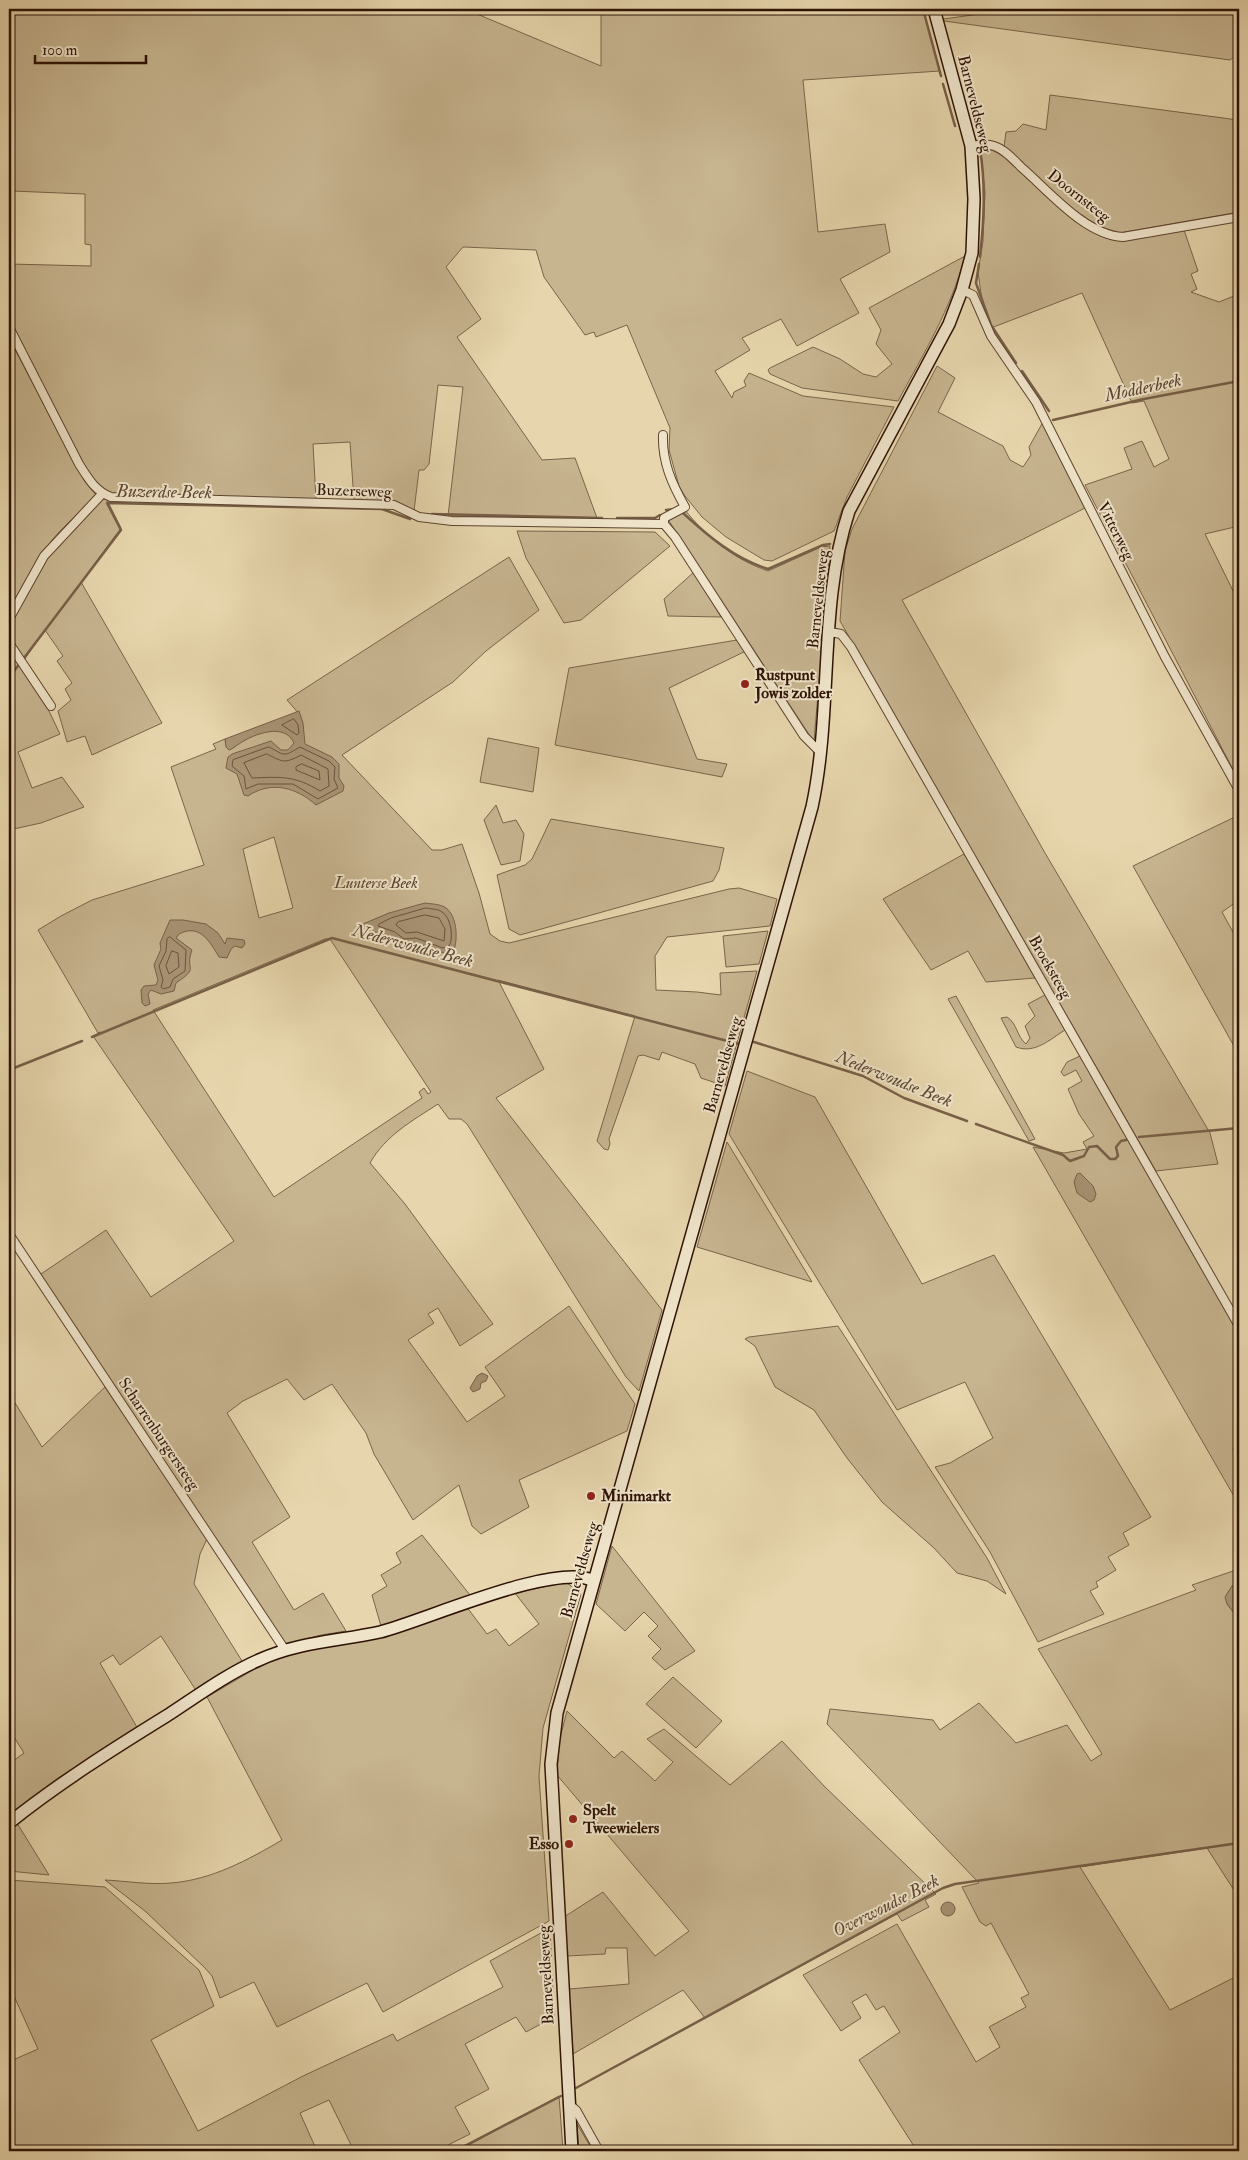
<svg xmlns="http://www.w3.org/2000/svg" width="1248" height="2160" font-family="'IM FELL Double Pica',serif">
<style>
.green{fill:#c7b590;stroke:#7a644a;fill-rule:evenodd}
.water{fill:#a89374;stroke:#775f47}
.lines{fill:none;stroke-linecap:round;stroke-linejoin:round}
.shore{stroke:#6a523c;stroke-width:1}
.stream{stroke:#775f47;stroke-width:2.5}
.street-casing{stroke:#5c432e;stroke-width:10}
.secondary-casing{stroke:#2d1204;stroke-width:14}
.street{stroke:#efe4ca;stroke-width:8}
.secondary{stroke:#efe4ca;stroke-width:11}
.poi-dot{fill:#8f2418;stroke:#efe4ca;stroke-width:2}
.labels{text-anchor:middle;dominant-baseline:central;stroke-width:4;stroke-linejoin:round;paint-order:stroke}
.street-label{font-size:16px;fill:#2d1204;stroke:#efe4ca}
.poi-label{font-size:16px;font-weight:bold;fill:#2d1204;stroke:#efe4ca;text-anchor:start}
.park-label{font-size:16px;font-style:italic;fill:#5b432e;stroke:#efe4ca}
.water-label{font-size:18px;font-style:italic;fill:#5e4631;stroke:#efe4ca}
</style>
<rect width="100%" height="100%" fill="#e7d6ad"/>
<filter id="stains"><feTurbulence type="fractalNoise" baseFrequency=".004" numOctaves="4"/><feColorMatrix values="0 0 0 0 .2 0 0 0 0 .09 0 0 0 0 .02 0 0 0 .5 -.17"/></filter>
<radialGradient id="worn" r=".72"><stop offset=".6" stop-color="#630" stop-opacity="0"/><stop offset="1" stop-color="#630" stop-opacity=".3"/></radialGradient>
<!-- green -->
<path class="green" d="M9,9H465L601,66V9H923L940,71L803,80L818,232L885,224L890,252L840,279L859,313L797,346L781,319L742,338L750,350L715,371L732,398L734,392L746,386L744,381L749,373L803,396L894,407L847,497L834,531L772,561L764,560L726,537L702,517L685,496L679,486L669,450L670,428L627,325L596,337L594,332L585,335L544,277L536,250L463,247L446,267L481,319L457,337L542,460L575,458L597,518L448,516L463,387L438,385L429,464L424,470H419L414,511L354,501L350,442L313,444L316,500L113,494L94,484L9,321V264L91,266V245L85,244V194L12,191L9,195Z
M1002,9H1239L1236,55L1230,60L944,21L943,19L995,12Z
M1050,95L1238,120L1239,212L1119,233C1082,228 1033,173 1004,147L1006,132L1016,131L1023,124L1046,130Z
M980,150H992L1003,156C1028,178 1087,240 1119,240C1140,240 1163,233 1184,230L1198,271L1191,274L1197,289L1191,292L1219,302L1239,294V526L1205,534L1239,603V781L1085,485L1132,469L1124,448L1142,441L1154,467L1169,459L1144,401L1132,403L1082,293L991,328L982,300L978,272L983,241L985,192Z
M965,256C951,309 924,353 898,401L802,388L770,374L768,370L770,368L813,347L840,359L863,374L876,377L892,364L876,344L881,330L869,308Z
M11,342L85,482L96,495L58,533L40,555L9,610V343Z
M937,366L955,378L938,412L1003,446L1010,460L1023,467L1031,455L1029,447L1043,422L1085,508L902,600L1045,853L1210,1133L1218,1164L1156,1171L840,621L845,551L852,529Z
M103,498L107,500L121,528L81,582L162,723L92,755L85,736L67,742L58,711L71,700L65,689L72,683L57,661L63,656L45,630L24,660L9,638V625L41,565Z
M684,509C707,537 733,559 768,571L821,547L830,546L814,742L667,518Z
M517,531L655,532L670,546L581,620L564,623L526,558Z
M509,557L539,610L486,651L453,682L342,755L432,850H442L462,844L479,893L490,934L500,941L509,943L729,889L739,888L777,899L770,926L667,937L655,956L656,990L697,992L721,995L720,973L757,971L725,1086L701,1078L695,1064L662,1052L659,1060L643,1055L638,1056L609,1139L610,1144L608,1150L604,1149L597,1141L635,1016L498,980L544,1069L496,1098L662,1310L639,1391L626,1377L467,1124L461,1119H449L438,1104C412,1121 386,1135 370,1163L405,1204L493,1324L460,1346L438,1308L428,1314L434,1323L408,1340L467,1422L505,1396L485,1367L569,1306L635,1404L627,1431L519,1480L529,1507L481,1534L472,1526L459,1485L413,1520L374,1454L366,1433L332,1384L304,1400L287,1379L243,1401L227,1413L290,1517L252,1542L294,1610L323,1593L346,1631L321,1635L284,1645L38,1276L106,1230L151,1297L234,1241L93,1036L101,1032L98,1033L38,930L61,916L92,900L204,865L171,767L216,749L213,744L225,739L226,745L300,715L287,700ZM274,837L293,908L259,918L243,849ZM325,939H330L431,1092L428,1094L424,1088L419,1092L422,1098L274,1197L153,1010Z
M694,572L721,617L668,616L664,599Z
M737,640L746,651L669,688L697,759L727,764L722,777L555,745L569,668Z
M9,650L49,711L60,734L18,752L32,788L62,777L84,807L41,823L9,830Z
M488,738L539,748L533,792L480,782Z
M496,805L503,823L516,820L524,834L520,861L501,865L484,820Z
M1239,815V900L1222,912L1239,943V1055L1133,866Z
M551,819L724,848L719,870L713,881L520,935L509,929L497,875L525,865L532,859Z
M964,854L971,864L1035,978L986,982L968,951L931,970L883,899Z
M768,931L759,964L726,967L723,936Z
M1045,995L1065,1030C1049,1040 1035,1054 1016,1047L1001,1018L1007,1017C1017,1023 1017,1037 1026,1044L1030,1038L1025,1026L1035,1016L1028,1004Z
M956,996L1035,1139L1029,1141L948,999Z
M1080,1056L1239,1333V1444H1234L1233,1449L1239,1467V1505L1033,1147L1064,1153L1087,1149L1083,1142L1094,1136L1079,1114L1068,1089L1082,1081L1076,1070L1064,1076L1061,1072L1067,1062Z
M747,1071L815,1097L922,1284L994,1255L1151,1517L1123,1533L1129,1545L1108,1557L1116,1570L1096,1582L1098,1587L1090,1591L1104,1614L1038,1642L990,1552L935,1467L950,1463L993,1438L965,1382L897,1410L729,1134Z
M727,1142L812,1282L697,1247Z
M838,1326L987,1558L1006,1594L987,1581L957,1573L934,1548L882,1502L847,1458L814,1410L775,1387L755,1346L745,1339L749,1337Z
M105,1387L207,1539L200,1554L194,1584L242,1661L197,1692L161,1636L120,1665L113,1655L100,1663L138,1729L58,1778L10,1815L9,1764L24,1753L9,1729V1393L42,1447Z
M422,1535L470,1595L411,1618L381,1626L372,1595L387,1586L381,1575L401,1563L396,1553Z
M612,1546L695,1651L665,1670L652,1658L661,1649L648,1636L658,1626L644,1612L625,1631L596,1604Z
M1239,1569V1585H1235L1227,1604L1239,1619V1898L1207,1848L1080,1867L1170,2010L1239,1975V2151H917L859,2060L900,2032L884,2006L876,2010L866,1994L852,2002L861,2018L841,2031L803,1975L897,1924L976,2062L1000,2047L989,2027L1026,2007L1021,1998L1029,1994L991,1923L986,1926L980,1922L962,1887L979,1883L827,1724L830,1709L933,1720L940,1730L979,1703L1016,1743L1067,1725L1091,1761L1102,1754L1038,1649L1196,1590L1192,1585Z
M566,1582L581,1594L543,1728L539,1776L549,1921L383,2012L367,1983L277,2027L254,1982L220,1998L212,1976L205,1968L145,1911L105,1880C126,1881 149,1885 171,1883C211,1880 248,1860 282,1840L207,1697L265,1663L286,1654L388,1636L466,1606L487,1634L496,1629L509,1646L539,1624L515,1593Z
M673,1677L722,1721L696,1748L646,1704Z
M567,1711L614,1758L622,1751L655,1781L673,1762L647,1739L664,1729L730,1785L782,1741L824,1786L936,1894L925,1900L929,1907L902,1921L897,1914L705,2018L683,1990L573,2054L569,1989L629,1984L627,1948H606L605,1954L567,1956L564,1917L603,1892L655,1956L689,1931L557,1775L559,1742Z
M17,1823L49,1875L9,1871V1830Z
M9,1880L105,1887L199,1970L214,2006L151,2040L198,2131L303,2076L393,2034L397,2041L503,1987L490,1961L550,1928L554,2017L526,2032L516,2017L465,2044L489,2089L455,2107L470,2134L436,2151H354L329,2100L300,2113L317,2151H9V2051L13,2060L38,2049L9,1985Z
M559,2096L563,2151H473L469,2145Z
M577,2124L593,2151H579Z"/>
<!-- water -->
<path class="water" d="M299,711L303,723L305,744L332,757L339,764V778L344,786L343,791L316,805C297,788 272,780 248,796L244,795L237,774L226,768L228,757L232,754L271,741L281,750H288L294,743C285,722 253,734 239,744C235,746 233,749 229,750L226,747L225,739Z
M425,903C431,904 441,904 446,908C457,916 458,938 454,950L444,953L415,943L403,945L393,937L369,931L363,924L389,913Z
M170,920H183L206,924L218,933L225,944L227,938L244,940L245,944L242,948L235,946L231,949L227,958L219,957C210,942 200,923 179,934L176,938L192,950C184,972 201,966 176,983L174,991L161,994L151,990L148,994L150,1004L145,1006L142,1003L141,990L144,986L156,985L158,980L154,965L161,949L160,943Z
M1080,1173L1093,1186L1096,1194L1094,1200L1090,1202L1077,1193L1074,1182L1077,1174Z
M482,1373L488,1376L486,1381L481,1383L480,1389L473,1392L470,1388L477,1376Z
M1239,1585V1619L1227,1604L1225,1597L1232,1586Z
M941 1909a7 7 0 1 1 14 0a7 7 0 1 1-14 0Z"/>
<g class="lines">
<!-- shore -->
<path class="shore" d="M294,719L298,725L299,733L297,735L282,725Z
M269,747C286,756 283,757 300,747L329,761L335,767L334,779L338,788L318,799L293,784H258L246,789L244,776L232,766L233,760Z
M267,754C283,762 284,764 301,755L328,769L329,786L320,791C294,775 280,777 252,778L244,763Z
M302,764L319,771L320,780L296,770V767Z
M426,908C430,909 439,909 442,912C451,917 454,938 449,946L443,948L416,938L404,939L395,932L378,926L379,924L391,918Z
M425,915L439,918L445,929L444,941L417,932L406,933L396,925L398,922Z
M170,937L186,950L185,971L173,979L170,987L163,989L161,987L163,980L159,966L166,951L167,939Z
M172,951L178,953L179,967L169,974L166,966Z"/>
<!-- stream -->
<path class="stream" d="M923,9L941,76
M943,84L955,126
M980,149C986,186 984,220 980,257
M979,264L976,283L991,325L1016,363
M1022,371L1049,411
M1053,420L1144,399L1239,381
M666,510L675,509
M683,513C708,536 735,559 768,569L823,545L830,544
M432,514L602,518
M617,518H655L660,515
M24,658L121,530L107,503L382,509L410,519
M9,678L20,663
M92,1037L332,938L739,1044
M754,1042L863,1076L904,1098L967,1121
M9,1070L82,1041
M976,1124L1063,1155L1070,1161L1084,1156L1089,1147L1097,1146L1110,1159H1115L1118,1156L1116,1147L1121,1141L1126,1140
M1139,1137L1239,1128
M576,2088L943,1888L955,1884L1239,1843
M455,2151L561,2096"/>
<!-- street casing -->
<g class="street-casing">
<path id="street" d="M971,146C978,145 986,143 994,146C1004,149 1013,159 1021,167C1049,191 1085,235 1123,237L1239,217
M962,290L973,295L991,336L1036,402L1165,657L1239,790
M9,327L79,464C88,478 95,491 111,497L394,505L419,517L452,521L664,524L675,537L804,736L821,753
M663,435C662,462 672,484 685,507L664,518V524
M9,619L44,556L102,494
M830,632L841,634L851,647L1239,1326
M9,643L51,706
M9,1234L285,1650
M570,2105L576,2110L599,2151"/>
</g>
<!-- secondary casing -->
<g class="secondary-casing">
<path id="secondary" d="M9,1823C59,1783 113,1749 168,1715C197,1696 227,1674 259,1660C298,1642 339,1641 380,1632C424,1621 556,1561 594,1581
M572,2151L551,1764L557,1713L812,807C833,710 818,605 849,511L949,324L962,290L972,253L974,199L971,146L934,9"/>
</g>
<!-- street -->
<use href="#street" class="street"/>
<!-- secondary -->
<use href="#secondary" class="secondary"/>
</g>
<!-- markers -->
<g class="poi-dot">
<circle cx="745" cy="684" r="5"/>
<circle cx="591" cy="1496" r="5"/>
<circle cx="573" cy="1819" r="5"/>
<circle cx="569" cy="1844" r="5"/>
</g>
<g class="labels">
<!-- street labels -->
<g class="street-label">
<text transform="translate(975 104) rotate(76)">Barneveldseweg</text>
<text transform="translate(1079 196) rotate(38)">Doornsteeg</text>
<text transform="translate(354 491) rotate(2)">Buzerseweg</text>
<text transform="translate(1116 531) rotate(63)">Vitterweg</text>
<text transform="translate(818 599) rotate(-84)">Barneveldseweg</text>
<text transform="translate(1050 967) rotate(60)">Broeksteeg</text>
<text transform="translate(723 1065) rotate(-74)">Barneveldseweg</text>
<text transform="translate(159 1434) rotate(56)">Scharrenburgersteeg</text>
<text transform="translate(580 1570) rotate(-74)">Barneveldseweg</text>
<text transform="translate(546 1975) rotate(-93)">Barneveldseweg</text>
</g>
<!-- poi labels -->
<g class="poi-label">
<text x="755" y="675">Rustpunt<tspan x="755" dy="18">Jowis zolder</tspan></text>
<text x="601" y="1496">Minimarkt</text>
<text x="583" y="1810">Spelt<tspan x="583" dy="18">Tweewielers</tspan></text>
<text x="559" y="1844" text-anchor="end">Esso</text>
</g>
<!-- park labels -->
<g class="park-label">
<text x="376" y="883">Lunterse Beek</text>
</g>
<!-- water labels -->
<g class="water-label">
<text transform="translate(1143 388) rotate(-12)">Modderbeek</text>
<text transform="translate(164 492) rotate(1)">Buzerdse Beek</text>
<text transform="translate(413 946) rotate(15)">Nederwoudse Beek</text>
<text transform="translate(894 1079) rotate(22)">Nederwoudse Beek</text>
<text transform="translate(886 1906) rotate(-27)">Overwoudse Beek</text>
</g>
</g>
<!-- margin -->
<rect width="1248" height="2160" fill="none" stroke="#e7d6ad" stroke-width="30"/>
<rect x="10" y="10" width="1228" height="2140" fill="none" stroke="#2d1204" stroke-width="2.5"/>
<rect x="15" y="15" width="1218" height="2130" fill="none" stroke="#2d1204"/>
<!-- scale -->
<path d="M35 55v8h111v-8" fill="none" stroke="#2d1204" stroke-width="2.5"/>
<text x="42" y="55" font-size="15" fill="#2d1204" stroke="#efe4ca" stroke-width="4" paint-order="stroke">100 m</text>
<rect width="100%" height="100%" filter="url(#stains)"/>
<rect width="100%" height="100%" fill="url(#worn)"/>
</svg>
